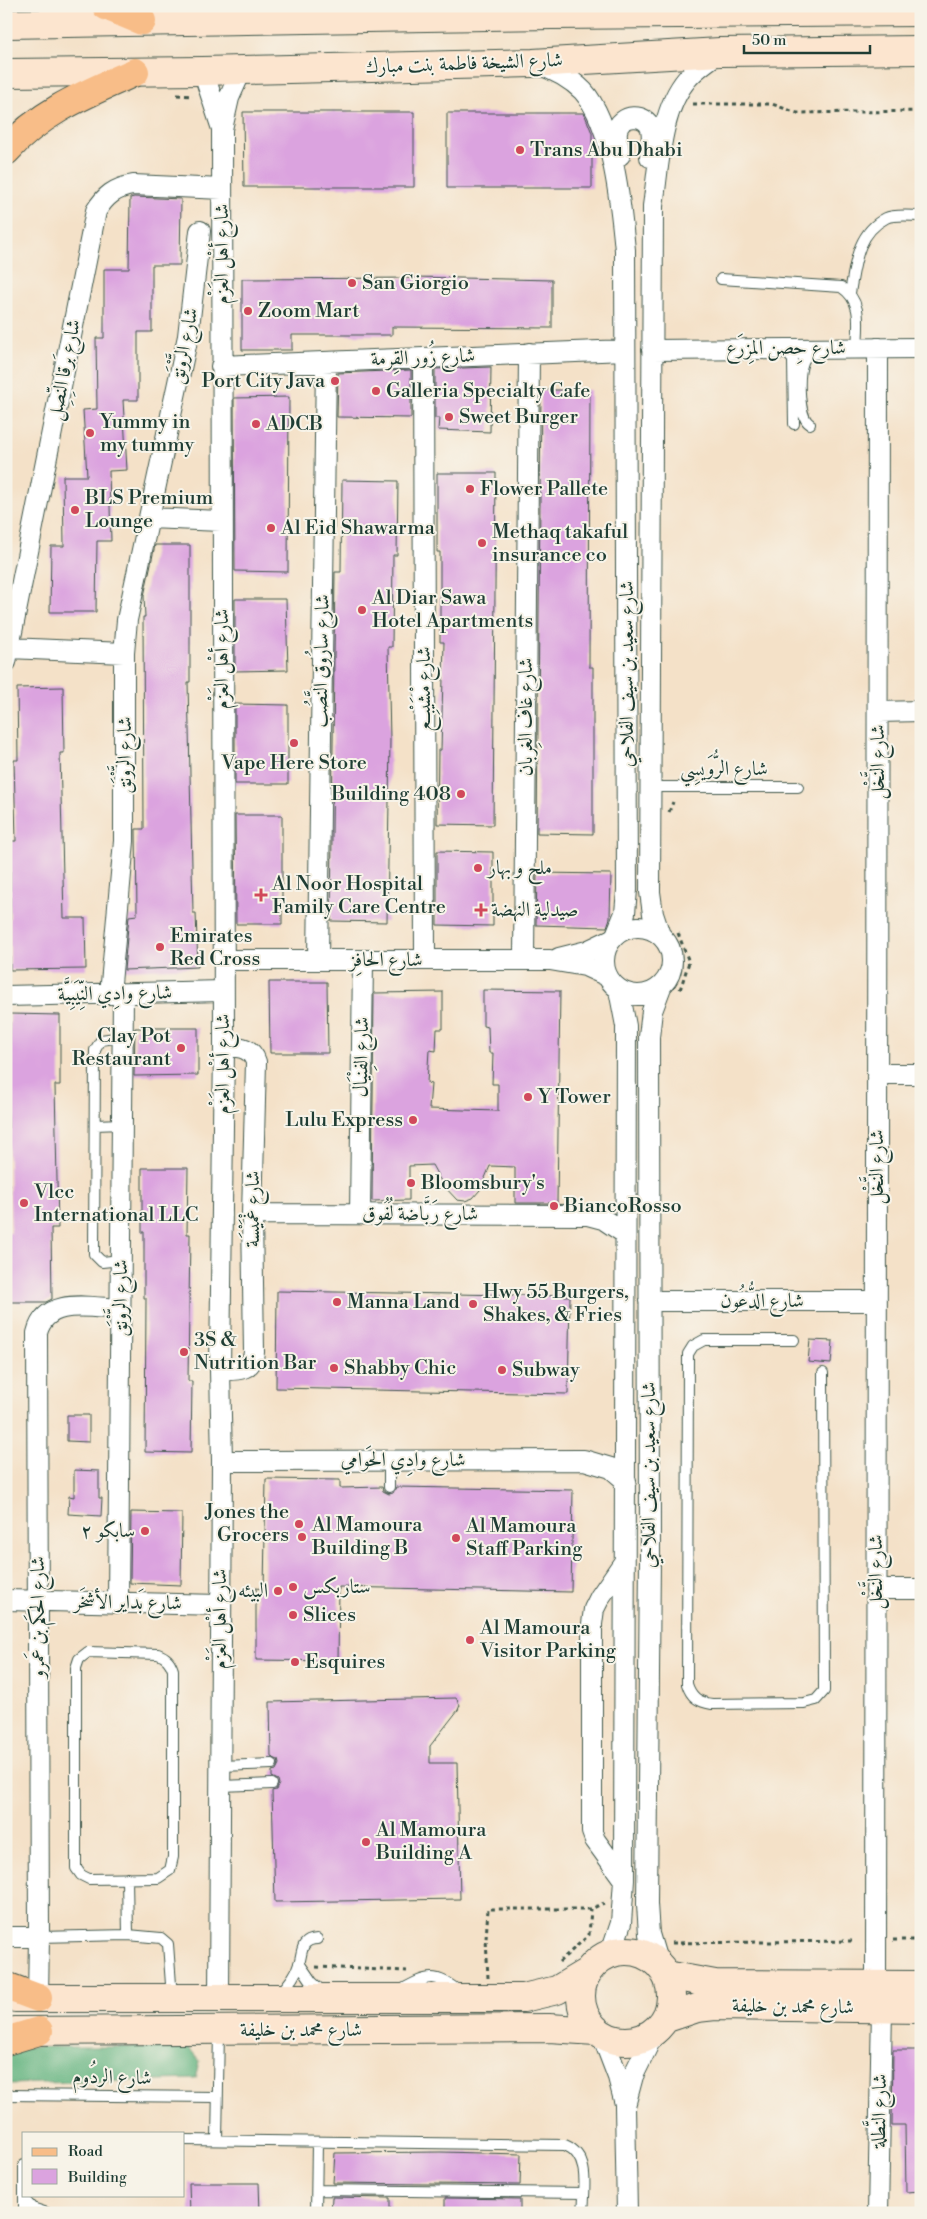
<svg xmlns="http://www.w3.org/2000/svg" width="927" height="2219" font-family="'Libre Bodoni',Amiri,serif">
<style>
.forest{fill:#61b27e;stroke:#407859}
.building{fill:#dba3df}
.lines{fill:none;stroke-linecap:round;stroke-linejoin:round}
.service-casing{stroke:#3f564a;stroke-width:12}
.minor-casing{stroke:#3f564a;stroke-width:22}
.secondary-casing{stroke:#3f564a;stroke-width:30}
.primary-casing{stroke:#3f564a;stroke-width:30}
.path{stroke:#3f564a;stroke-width:3;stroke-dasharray:4 4;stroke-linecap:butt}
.service{stroke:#fff;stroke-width:10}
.minor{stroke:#fff;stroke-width:20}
.secondary{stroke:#fce5cf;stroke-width:28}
.primary{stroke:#f8bd88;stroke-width:28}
.poi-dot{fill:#d1495b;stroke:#f7f3e8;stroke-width:2}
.labels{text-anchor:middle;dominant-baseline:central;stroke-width:4;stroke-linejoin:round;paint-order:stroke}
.street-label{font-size:20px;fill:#1f3d34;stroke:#f7f3e8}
.poi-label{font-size:20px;fill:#1f3d34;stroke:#f7f3e8;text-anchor:start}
</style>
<rect width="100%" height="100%" fill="#f7f3e8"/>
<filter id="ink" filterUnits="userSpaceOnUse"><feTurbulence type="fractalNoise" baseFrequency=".02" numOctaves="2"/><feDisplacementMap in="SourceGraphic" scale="10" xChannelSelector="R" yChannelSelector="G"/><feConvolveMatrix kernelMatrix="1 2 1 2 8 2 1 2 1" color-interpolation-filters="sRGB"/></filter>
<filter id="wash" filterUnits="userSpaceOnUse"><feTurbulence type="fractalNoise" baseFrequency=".0096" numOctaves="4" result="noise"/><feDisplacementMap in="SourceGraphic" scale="20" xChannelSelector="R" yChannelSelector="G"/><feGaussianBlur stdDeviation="1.12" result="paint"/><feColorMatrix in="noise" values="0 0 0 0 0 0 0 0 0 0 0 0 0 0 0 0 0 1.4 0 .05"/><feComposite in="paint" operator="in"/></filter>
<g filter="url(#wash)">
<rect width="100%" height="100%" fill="#f4e1c8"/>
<!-- forest -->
<path class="forest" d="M6,2047H188L200,2061L196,2079L6,2084Z"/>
<g id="blocks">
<!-- building -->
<path class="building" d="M243,112H414V187H244Z
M447,113H584L592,133V188H447Z
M134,197L181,199L180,265H152V332H138V400H123L127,470L109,471L111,541H97L96,612H50L51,546H64L63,476H87L83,410L97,409L96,338H104V269H129L130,198Z
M415,277L552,280V328L392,327V335H292V350H242V279L415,278Z
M491,367L490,432L438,430L439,418H435V369Z
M411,370V418L337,417L338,373Z
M541,390H590L589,667H593V834L537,833Z
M289,397L288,572L235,571L234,398Z
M437,473H496L493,825L437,824L438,750H441L444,642H440V552H437Z
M342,480L398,481L397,555H393L392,647H388L390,740L387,922L331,921L335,572H341Z
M155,545H190V682H188L193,913H196L198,967L124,970L129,916L137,915L136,829H144L143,617H145L144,596Z
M235,599H286L288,670L235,671Z
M63,687L64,753H60L64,918H85L86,969L10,970V841H16L14,760H18L17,688Z
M235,704L288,705V784H235Z
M235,815H282V924H236Z
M437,851L493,852V926L437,925Z
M537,873L611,874L610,918L607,927L536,925Z
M269,982H327L328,1053H270Z
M483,990L560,991L557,1203H515V1167L490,1166L480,1190L473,1198L465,1201L457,1200L443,1185L432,1165L409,1166V1200L372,1201L374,993L443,992V1029H437L436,1051L429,1050L427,1083L431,1084L429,1109L498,1111V1084H492L493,1053H489L488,1027L483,1026Z
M10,1014L60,1015V1085H55L58,1228H51L52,1299L46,1302H6V1233H11L7,1093H9Z
M135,1028H198V1075L134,1076Z
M142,1168H188L187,1234H190L188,1381H192L191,1453L145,1452L146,1298H144V1232H142Z
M277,1291L570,1296L568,1394L276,1388Z
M810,1340L833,1341L831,1364L808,1362Z
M67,1415H89V1442L67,1441Z
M74,1470L99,1471V1498H102L101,1516L68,1514L69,1496L74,1497Z
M266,1479L340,1480V1488L382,1487L383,1491L389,1494L393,1493L396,1487L573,1490L571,1592L339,1587L338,1661L256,1660V1588L264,1589Z
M131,1512L182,1513L181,1585L130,1583Z
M456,1698L460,1705L458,1710L430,1746V1763H457L460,1899L275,1902L272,1791L276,1790L279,1784L278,1780L272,1777V1771L276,1770L279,1764L278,1760L271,1757L270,1702Z
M893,2050H921V2191L906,2192L905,2125H892Z
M441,2152L521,2154L520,2185L333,2183L335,2153Z
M189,2183H259L260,2213H190Z
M332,2197L390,2198V2213H331Z
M445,2198L520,2199V2213H445Z"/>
</g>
</g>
<g filter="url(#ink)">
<use href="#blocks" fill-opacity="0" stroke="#3f564a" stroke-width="1"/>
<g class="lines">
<!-- service casing -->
<g class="service-casing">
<path id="service" d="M721,279L841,287C863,301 858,324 857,348
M850,293C855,264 857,233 886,218C894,214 911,216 921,216
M783,349L793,360L794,424
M810,424C798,417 798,375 803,362C805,357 808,354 813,350
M651,787H798
M95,1125L122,1124
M121,1260L102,1262L94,1254L95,1050L101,1040L122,1037
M794,1340H704L693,1346L688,1354L687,1684C691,1697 698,1702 712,1704L804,1703L816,1700L824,1691L823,1373
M389,1460V1487
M88,1652L158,1654C166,1657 170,1661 173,1670V1857L170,1870L158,1878L89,1879L81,1875L76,1868V1668L79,1659Z
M220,1766L272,1764
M220,1786L272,1784
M127,1878L128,1935
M39,1937L128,1935L161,1938L168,1944L172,1998
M299,1963L312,1982L324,1993
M401,1990C428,1975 435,1972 461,1993
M279,1994C287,1986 296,1976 299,1964C303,1951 300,1940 317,1939
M6,2095L217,2097
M184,2140L565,2145C591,2156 584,2189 583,2213
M217,2140L219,2031
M317,2190L584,2193
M24,2199L32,2208L47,2213
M24,2213V2165
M316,2213L317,2142"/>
</g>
<!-- minor casing -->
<g class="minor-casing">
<path id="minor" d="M537,64C555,70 570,78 583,91C613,124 621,207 625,250L627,890L625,913L616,935
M203,71L221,126
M620,155C619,148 616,139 617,131C620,114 646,112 651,129C653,137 651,148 650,157
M652,350L921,348
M423,358L425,960
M221,366L625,350
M149,518L221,521
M9,648L124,653
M6,662L96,211C105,196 115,188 133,185L222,189
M878,712L921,711
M604 961a34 34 0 1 1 68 0a34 34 0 1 1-68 0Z
M660,935L653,914L650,892L653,206C659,166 660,111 687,79C696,68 708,60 720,52
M559,958L587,951L610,940
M223,960H550L585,966L607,976
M318,960L326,362
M524,960L529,353
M110,994L124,841V653L127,620L188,336L200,231
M6,996L223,991
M877,1074H921
M252,1214L588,1215L603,1219L624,1233
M360,1214L363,960
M649,1301H876
M220,1370C236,1370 252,1372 254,1352L252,1214L256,1062C251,1046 238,1047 224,1046
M222,1461L584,1460L611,1468L626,1481
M876,1589H921
M6,1600L220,1605
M118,1603L123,994
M624,1880L595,1840L592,1832V1624L594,1609L600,1597L624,1562
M6,1937H39
M611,1953L621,1923L624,1880L626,1026L619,990
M658,1964L649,1934L647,1904L650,1558L649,1037L652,1011L661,987
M876,1985L878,348
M38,1998L39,1937L37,1333C46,1296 91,1308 120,1309
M219,1999L222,1461L220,1370L224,1046L222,129L229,98L242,69
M602,2035L618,2077L625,2104
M627,2213L625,2106L633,2076L654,2033
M878,2213L882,2009"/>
</g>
<!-- secondary casing -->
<g class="secondary-casing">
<path id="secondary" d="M6,24L552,15L921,12
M6,73L203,71L533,63L720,52L921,50
M581 1996a45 45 0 1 1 90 0a45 45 0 1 1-90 0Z
M666,1975L715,1984L921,1985
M15,1998H523L557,1990L587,1972
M667,2018L697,2008L715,2006L921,2009
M15,2031L549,2028L596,2031"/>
</g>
<!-- primary casing -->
<g class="primary-casing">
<path id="primary" d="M106,6L142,21
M6,151C41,111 88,93 135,72
M6,1986L38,1998
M6,2041L39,2031"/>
</g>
<!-- path -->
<path class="path" d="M177,95L193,96
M693,104H772L797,113L921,111
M669,812L673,802
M678,933L689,962L679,993
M893,1940H921
M672,1943L855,1941
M559,1962L589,1935L591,1909
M316,1967L407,1971
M488,1978L486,1939L488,1909H591L604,1903"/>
<!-- service -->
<use href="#service" class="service"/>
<!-- minor -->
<use href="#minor" class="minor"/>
<!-- secondary -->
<use href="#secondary" class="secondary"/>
<!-- primary -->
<use href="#primary" class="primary"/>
</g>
</g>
<!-- markers -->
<g class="poi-dot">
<circle cx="520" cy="150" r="5"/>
<circle cx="352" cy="283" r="5"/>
<circle cx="248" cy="311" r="5"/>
<circle cx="335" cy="381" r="5"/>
<circle cx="376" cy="391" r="5"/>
<circle cx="449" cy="417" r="5"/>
<circle cx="256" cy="424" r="5"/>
<circle cx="90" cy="433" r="5"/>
<circle cx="470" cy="489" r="5"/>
<circle cx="75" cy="510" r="5"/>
<circle cx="271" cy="528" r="5"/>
<circle cx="482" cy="543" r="5"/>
<circle cx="362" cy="610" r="5"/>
<circle cx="294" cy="743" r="5"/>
<circle cx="461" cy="794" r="5"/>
<circle cx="478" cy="868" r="5"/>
<path d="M258.5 887.5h5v5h5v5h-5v5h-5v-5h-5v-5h5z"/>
<path d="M478.5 902.5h5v5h5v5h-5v5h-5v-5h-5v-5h5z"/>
<circle cx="160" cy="947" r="5"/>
<circle cx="181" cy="1048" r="5"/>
<circle cx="528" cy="1097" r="5"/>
<circle cx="413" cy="1120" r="5"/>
<circle cx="411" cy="1183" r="5"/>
<circle cx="24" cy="1203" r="5"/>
<circle cx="554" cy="1206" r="5"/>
<circle cx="337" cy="1302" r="5"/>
<circle cx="473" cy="1304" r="5"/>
<circle cx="184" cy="1352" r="5"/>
<circle cx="334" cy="1368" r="5"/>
<circle cx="502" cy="1370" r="5"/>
<circle cx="299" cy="1524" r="5"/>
<circle cx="145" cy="1531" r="5"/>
<circle cx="302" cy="1537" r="5"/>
<circle cx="456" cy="1538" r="5"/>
<circle cx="293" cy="1587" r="5"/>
<circle cx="278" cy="1591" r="5"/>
<circle cx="293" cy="1615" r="5"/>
<circle cx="470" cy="1640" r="5"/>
<circle cx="295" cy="1662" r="5"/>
<circle cx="366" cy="1842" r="5"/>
</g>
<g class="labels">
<!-- street labels -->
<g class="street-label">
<text transform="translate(464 64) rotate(-2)">شارع الشيخة فاطمة بنت مبارك</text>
<text transform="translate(222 254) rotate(-90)">شارع أهْل العَزْم</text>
<text transform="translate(185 346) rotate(-79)">شارع الرَّوْنَق</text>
<text x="786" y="348">شارع حِصن المِزرَع</text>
<text transform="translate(423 358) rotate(-2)">شارع زُور القِرمة</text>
<text transform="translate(65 370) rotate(-79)">شارع بَرقا النِّصِل</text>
<text transform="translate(222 659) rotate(-90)">شارع أهْل العَزْم</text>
<text transform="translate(322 661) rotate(-89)">شارع سارُوق النَّصُب</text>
<text transform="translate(627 674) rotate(-90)">شارع سعيد بن سيف الفلاحي</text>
<text transform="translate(424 689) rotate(-90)">شارع مْشَيْبِع</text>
<text transform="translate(526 717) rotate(-90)">شارع غاف الغِربان</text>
<text transform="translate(125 755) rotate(-90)">شارع الرَّوْنَق</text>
<text transform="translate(878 762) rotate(-90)">شارع النَّخْل</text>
<text x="724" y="769">شارع الرُّوَيسِي</text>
<text x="386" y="960">شارع الحافِز</text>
<text transform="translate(115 994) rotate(-1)">شارع وادِي النِّيَبِيَّة</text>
<text transform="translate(362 1057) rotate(-89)">شارع الفِنْيَال</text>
<text transform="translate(223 1064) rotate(-90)">شارع أهْل العَزْم</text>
<text transform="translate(877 1167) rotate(-90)">شارع النَّخْل</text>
<text transform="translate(253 1209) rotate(-90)">شارع غْمَيْسَة</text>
<text x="420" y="1214">شارع رَبَّاضة لُفُوق</text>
<text transform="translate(121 1298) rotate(-90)">شارع الرَّوْنَق</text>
<text x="762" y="1301">شارع الدُّعُون</text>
<text x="403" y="1460">شارع وادِي الحَوامي</text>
<text transform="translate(649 1475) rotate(-90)">شارع سعيد بن سيف الفلاحي</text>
<text transform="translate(876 1572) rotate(-90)">شارع النَّخْل</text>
<text transform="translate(128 1603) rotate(1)">شارع بَداير الأشخَر</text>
<text transform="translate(38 1617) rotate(-90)">شارع الحكَم بن عَمرو</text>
<text transform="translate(220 1619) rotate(-90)">شارع أهْل العَزْم</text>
<text transform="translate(793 2007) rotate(1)">شارع محمد بن خليفة</text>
<text x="301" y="2030">شارع محمد بن خليفة</text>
<text transform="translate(112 2078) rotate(1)">شارع الردُوم</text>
<text transform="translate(880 2111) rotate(-89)">شارع النَّطلة</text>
</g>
<!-- poi labels -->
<g class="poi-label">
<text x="530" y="150">Trans Abu Dhabi</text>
<text x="362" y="283">San Giorgio</text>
<text x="258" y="311">Zoom Mart</text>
<text x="325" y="381" text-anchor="end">Port City Java</text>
<text x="386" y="391">Galleria Specialty Cafe</text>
<text x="459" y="417">Sweet Burger</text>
<text x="100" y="422">Yummy in<tspan x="100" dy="23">my tummy</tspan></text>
<text x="266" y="424">ADCB</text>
<text x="480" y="489">Flower Pallete</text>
<text x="85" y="498">BLS Premium<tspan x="85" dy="23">Lounge</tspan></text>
<text x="281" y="528">Al Eid Shawarma</text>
<text x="492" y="532">Methaq takaful<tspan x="492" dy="23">insurance co</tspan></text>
<text x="372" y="598">Al Diar Sawa<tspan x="372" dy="23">Hotel Apartments</tspan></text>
<text x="294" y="763" text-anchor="middle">Vape Here Store</text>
<text x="451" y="794" text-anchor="end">Building 408</text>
<text x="488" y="868">ملح و بهار</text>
<text x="272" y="884">Al Noor Hospital<tspan x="272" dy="23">Family Care Centre</tspan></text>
<text x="491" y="910">صيدلية النهضة</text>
<text x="170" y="936">Emirates<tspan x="170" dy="23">Red Cross</tspan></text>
<text x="171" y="1036" text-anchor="end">Clay Pot<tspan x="171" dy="23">Restaurant</tspan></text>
<text x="538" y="1097">Y Tower</text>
<text x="403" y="1120" text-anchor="end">Lulu Express</text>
<text x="421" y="1183">Bloomsbury's</text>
<text x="34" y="1192">Vlcc<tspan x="34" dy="23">International LLC</tspan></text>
<text x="564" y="1206">BiancoRosso</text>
<text x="483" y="1292">Hwy 55 Burgers,<tspan x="483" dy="23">Shakes, &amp; Fries</tspan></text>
<text x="347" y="1302">Manna Land</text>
<text x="194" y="1340">3S &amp;<tspan x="194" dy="23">Nutrition Bar</tspan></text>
<text x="344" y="1368">Shabby Chic</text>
<text x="512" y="1370">Subway</text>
<text x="289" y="1512" text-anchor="end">Jones the<tspan x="289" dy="23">Grocers</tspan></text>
<text x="312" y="1525">Al Mamoura<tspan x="312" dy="23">Building B</tspan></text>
<text x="466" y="1526">Al Mamoura<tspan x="466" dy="23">Staff Parking</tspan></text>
<text x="135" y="1531" text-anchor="end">سابكو ٢</text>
<text x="303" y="1587">ستاربكس</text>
<text x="268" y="1591" text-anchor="end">البيئه</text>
<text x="303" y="1615">Slices</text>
<text x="480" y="1628">Al Mamoura<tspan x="480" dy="23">Visitor Parking</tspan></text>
<text x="305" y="1662">Esquires</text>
<text x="376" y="1830">Al Mamoura<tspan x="376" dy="23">Building A</tspan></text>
</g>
</g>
<!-- margin -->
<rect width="927" height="2219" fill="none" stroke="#f7f3e8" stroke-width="25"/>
<!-- legend -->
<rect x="22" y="2132" width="162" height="65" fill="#f7f3e8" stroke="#a1aaa0"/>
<rect x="32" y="2148" width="25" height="8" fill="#f8bd88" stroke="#a1aaa0"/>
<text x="68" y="2156" font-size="15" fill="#1f3d34">Road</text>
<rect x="32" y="2169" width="25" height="15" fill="#dba3df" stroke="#a1aaa0"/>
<text x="68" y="2182" font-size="15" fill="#1f3d34">Building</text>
<!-- scale -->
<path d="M744 45v8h126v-8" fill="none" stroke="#1f3d34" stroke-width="2.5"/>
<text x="752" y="45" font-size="15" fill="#1f3d34" stroke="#f7f3e8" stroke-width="4" paint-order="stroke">50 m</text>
</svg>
